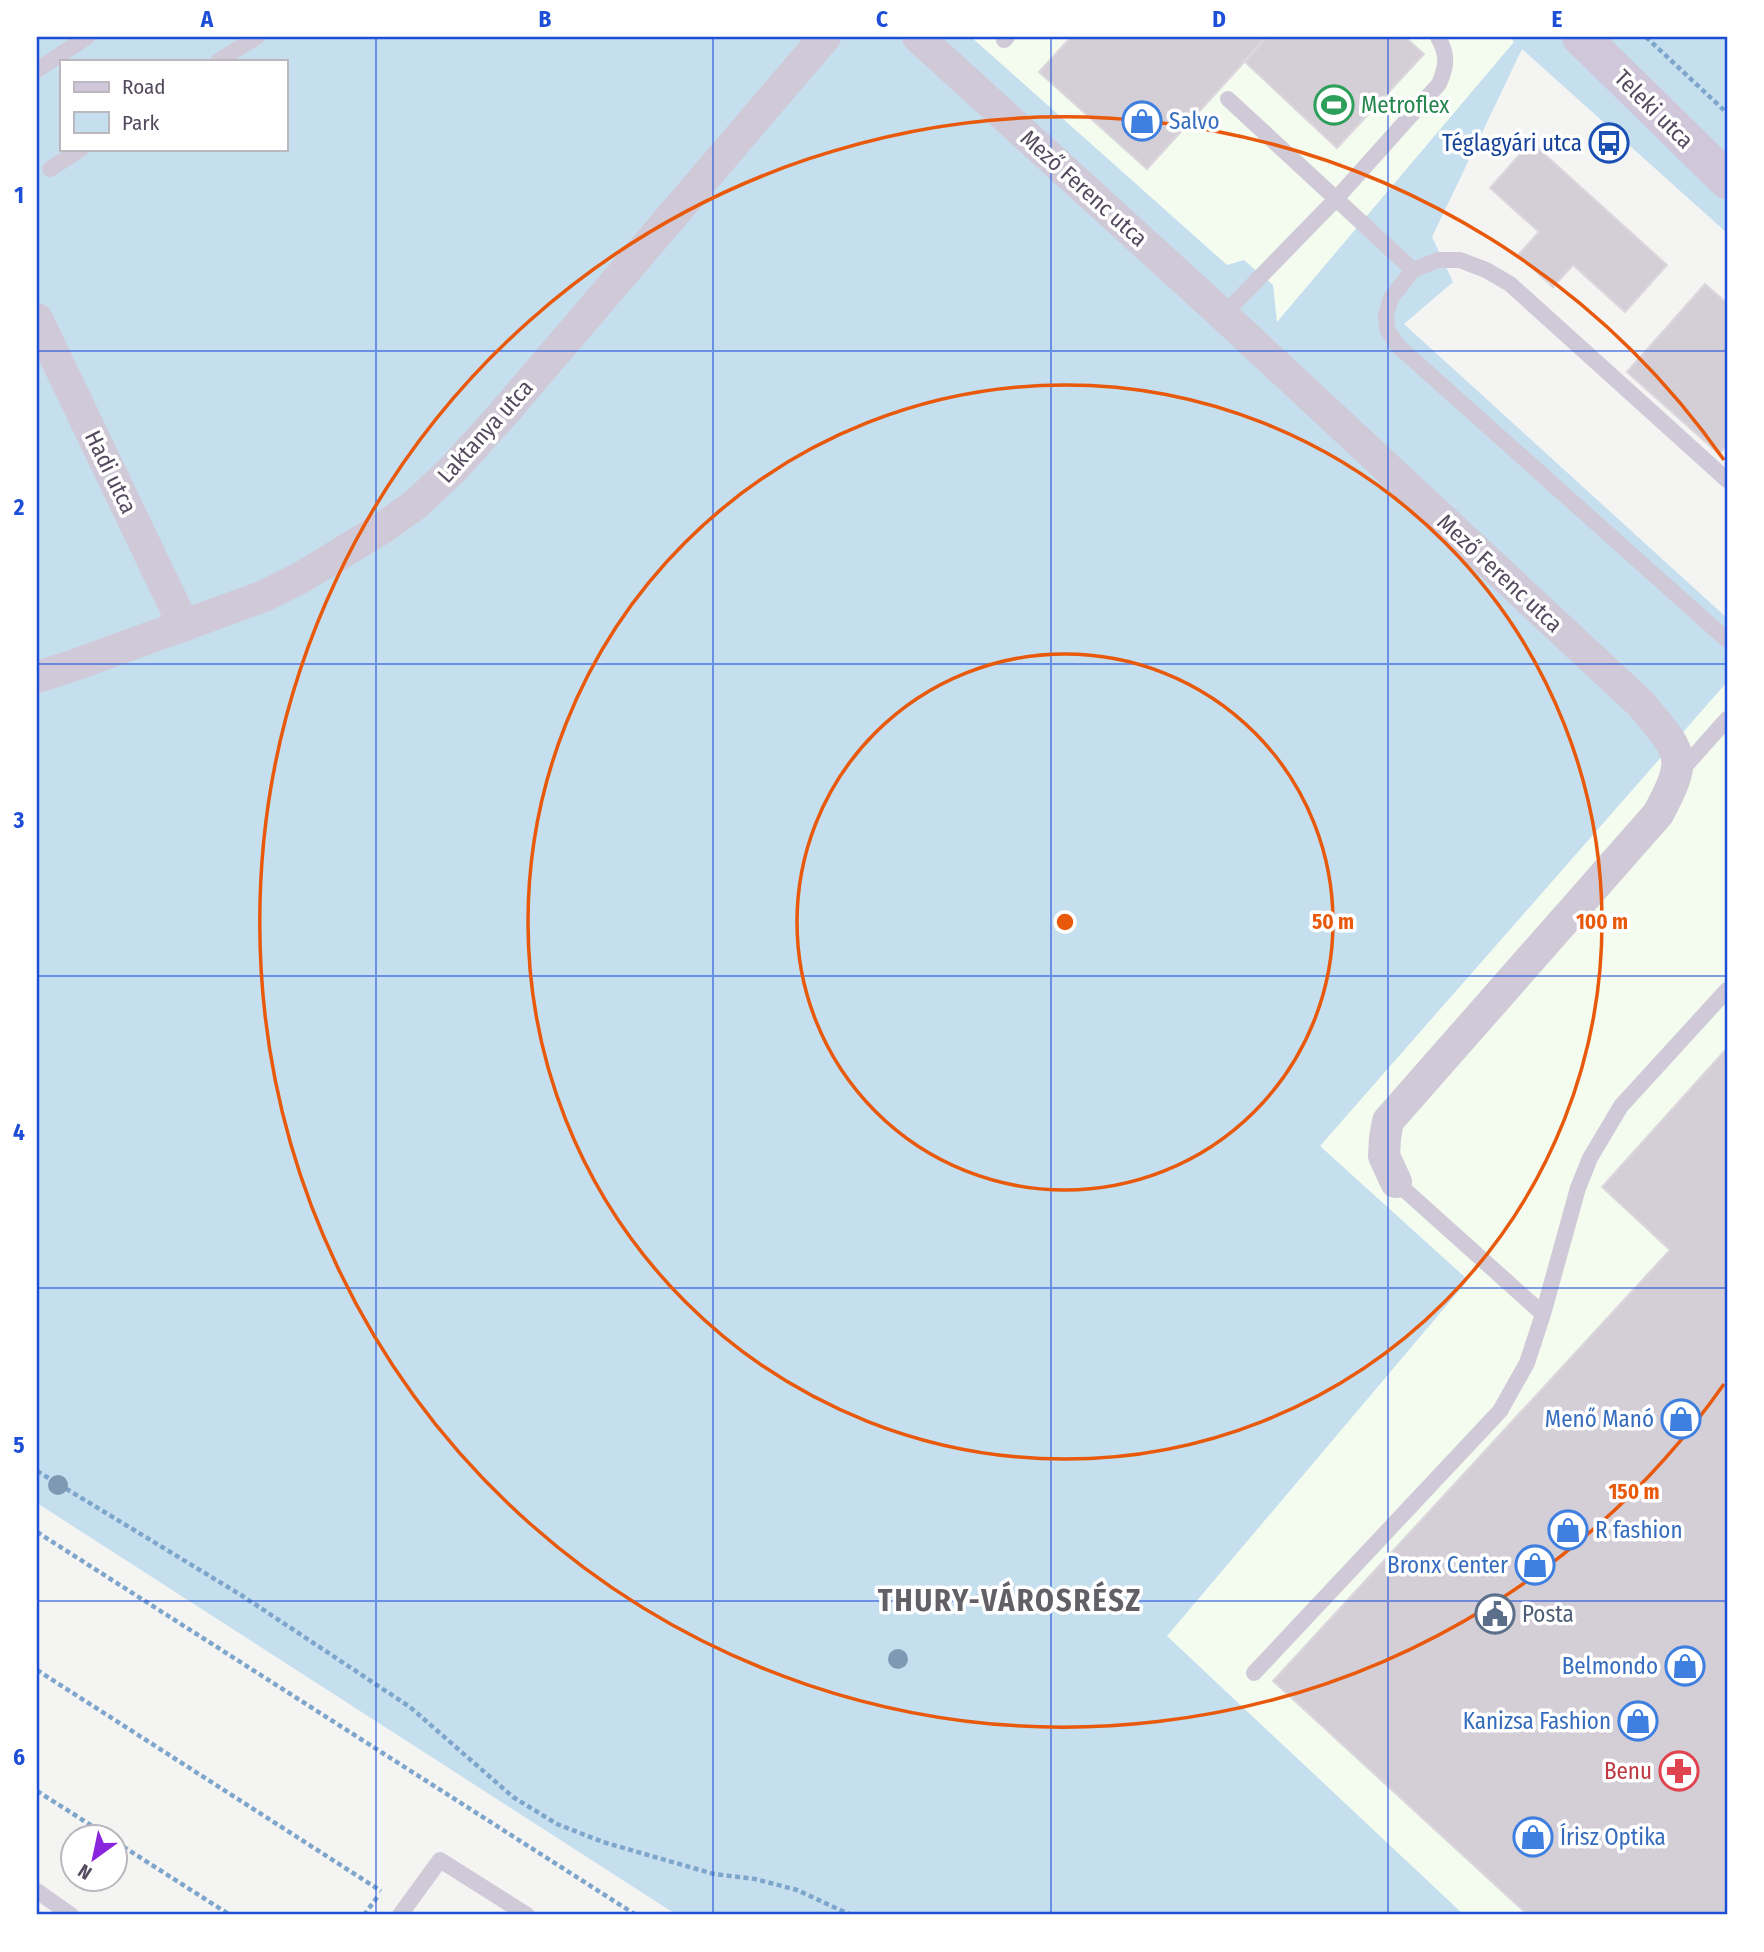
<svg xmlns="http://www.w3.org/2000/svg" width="1764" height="1952" font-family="'Fira Sans Condensed',sans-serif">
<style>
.commercial{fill:#f3fcef}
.green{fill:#c5dfee;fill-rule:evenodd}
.building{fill:#d4cfd7;stroke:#dbd7dd;stroke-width:2}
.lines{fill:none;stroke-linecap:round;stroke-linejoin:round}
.path{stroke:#7ea5cb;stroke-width:4.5;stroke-dasharray:5 3.5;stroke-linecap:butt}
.lane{stroke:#d0cad8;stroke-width:16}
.street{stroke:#d0cad8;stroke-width:32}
.secondary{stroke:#d0c7da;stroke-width:38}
.tree{fill:#7e99b3}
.grid{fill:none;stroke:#1d4ed8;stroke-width:2;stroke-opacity:0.55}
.ring{fill:none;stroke:#e8590c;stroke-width:3.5}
.labels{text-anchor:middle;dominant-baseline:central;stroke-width:7;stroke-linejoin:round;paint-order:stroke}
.leisure-label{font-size:23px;fill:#27864d;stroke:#fff;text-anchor:start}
.street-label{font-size:23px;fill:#544b5f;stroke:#fff}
.shop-label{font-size:23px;fill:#366cbe;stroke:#fff;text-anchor:end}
.transit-label{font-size:23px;fill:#164399;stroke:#fff;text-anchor:end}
.service-label{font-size:23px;fill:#4e5e75;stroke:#fff;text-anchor:start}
.health-label{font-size:23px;fill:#be3a42;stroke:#fff;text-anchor:end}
.district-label{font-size:30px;font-weight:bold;letter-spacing:2px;fill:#635f67;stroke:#fff}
.centre{fill:#e8590c;stroke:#fff;stroke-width:3.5}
.ring-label{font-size:21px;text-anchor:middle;font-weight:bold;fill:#e8590c;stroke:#fff;stroke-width:7;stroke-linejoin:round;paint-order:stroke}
.neatline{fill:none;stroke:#1d4ed8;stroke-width:2.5}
.grid-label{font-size:23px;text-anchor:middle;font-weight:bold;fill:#1d4ed8}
</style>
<rect width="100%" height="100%" fill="#f4f4f3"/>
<!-- commercial -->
<path class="commercial" d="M971,37H1510L1514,42L1277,323L1244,261L1227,265Z
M1727,682V1915H1464L1167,1636L1468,1280L1320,1146Z"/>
<!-- green -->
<path class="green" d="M37,37H971L1227,265L1244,260L1273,285L1277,322L1514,42L1510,37H1727V233L1522,49L1432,237L1453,282L1404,324L1727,618V682L1320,1146L1468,1280L1167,1636L1464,1915H677L37,1503ZM61,61H285V149H61Z"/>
<!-- building -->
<path class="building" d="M1071,37H1267L1147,169L1039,72Z
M1267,37H1405L1424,54L1337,148L1244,61Z
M1531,142L1667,265L1625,312L1573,265L1553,287L1518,255L1539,232L1490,188Z
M1705,284L1727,303V445L1719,454L1627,372Z
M1727,1048V1915H1528L1273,1681L1670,1250L1602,1187Z"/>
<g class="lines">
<!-- path -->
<path class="path" d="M1646,37L1727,113
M37,1471L241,1595L410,1707L513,1797L557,1824L603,1842L714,1874L755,1879L797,1890L851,1915
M37,1532L636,1915
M37,1670L381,1891
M37,1791L108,1836
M116,1842L230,1915
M364,1915L378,1896"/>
<!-- lane -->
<path class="lane" d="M1004,40L1007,37
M218,61L257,37
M37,70L87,37
M1228,99L1413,270
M50,169L81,149
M1223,315L1336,199L1439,84C1447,65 1448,55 1438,37
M1727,480L1510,284L1486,270L1460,260H1438L1413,270L1391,298L1386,315L1387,329L1398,346L1727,640
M1680,772L1727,719
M1396,1182L1543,1314
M1254,1673L1500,1411L1527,1363L1543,1314L1578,1188L1590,1158L1621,1106L1727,990
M37,1891L71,1915
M400,1915L440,1860L527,1915"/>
<!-- street -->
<path class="street" d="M918,37L1223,315L1641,704C1681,753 1690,755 1658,814L1388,1121L1385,1138L1384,1156L1396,1182
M37,319L184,626
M37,677L69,667L264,596L302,577L384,527L416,504L454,468L502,415L825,37"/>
<!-- secondary -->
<path class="secondary" d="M1581,37L1727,180"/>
</g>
<!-- trees -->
<g class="tree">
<circle cx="58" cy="1485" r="10"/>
<circle cx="898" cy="1659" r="10"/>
</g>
<!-- grid -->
<path class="grid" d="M376,37V1915M713,37V1915M1051,37V1915M1388,37V1915M37,351H1727M37,664H1727M37,976H1727M37,1288H1727M37,1601H1727"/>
<!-- distance rings -->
<g class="ring">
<circle cx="1065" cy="922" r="268"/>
<circle cx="1065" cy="922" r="537"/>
<path d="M1724 1384A805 805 0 1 1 1724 460"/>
</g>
<!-- icons -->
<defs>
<g id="stadium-ring" transform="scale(2.0125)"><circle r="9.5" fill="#fff" stroke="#2e9e5b" stroke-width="1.5"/><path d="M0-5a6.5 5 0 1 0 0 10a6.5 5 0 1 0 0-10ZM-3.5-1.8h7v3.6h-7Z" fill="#2e9e5b"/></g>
<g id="shop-ring" transform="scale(2.0125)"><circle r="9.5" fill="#fff" stroke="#3f7fe0" stroke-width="1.5"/><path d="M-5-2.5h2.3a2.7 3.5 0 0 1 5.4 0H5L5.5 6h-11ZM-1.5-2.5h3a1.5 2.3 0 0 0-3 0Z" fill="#3f7fe0"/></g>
<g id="bus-ring" transform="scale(2.0125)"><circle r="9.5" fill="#fff" stroke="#1a4fb4" stroke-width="1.5"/><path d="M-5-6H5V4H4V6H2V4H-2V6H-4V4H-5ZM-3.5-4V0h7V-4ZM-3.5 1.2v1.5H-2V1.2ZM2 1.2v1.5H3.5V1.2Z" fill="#1a4fb4"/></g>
<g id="civic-ring" transform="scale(2.0125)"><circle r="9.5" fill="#fff" stroke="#5c6f8a" stroke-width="1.5"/><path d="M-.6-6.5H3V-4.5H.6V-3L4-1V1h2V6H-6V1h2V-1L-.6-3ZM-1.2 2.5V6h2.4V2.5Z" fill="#5c6f8a"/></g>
<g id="pharmacy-ring" transform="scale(2.0125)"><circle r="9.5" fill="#fff" stroke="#e0444e" stroke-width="1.5"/><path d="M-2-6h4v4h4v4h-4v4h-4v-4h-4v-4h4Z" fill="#e0444e"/></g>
</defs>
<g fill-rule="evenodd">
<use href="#stadium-ring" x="1334" y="105"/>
<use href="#shop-ring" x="1142" y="121"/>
<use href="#bus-ring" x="1609" y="143"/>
<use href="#shop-ring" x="1681" y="1419"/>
<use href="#shop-ring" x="1568" y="1530"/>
<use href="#shop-ring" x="1535" y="1565"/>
<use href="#civic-ring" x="1495" y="1614"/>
<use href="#shop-ring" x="1685" y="1666"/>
<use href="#shop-ring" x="1638" y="1721"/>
<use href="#pharmacy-ring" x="1679" y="1771"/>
<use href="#shop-ring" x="1533" y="1837"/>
</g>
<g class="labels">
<!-- leisure labels -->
<g class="leisure-label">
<text x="1361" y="105">Metroflex</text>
</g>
<!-- street labels -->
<g class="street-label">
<text transform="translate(1654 109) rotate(45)">Teleki utca</text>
<text transform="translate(1084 188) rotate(42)">Mező Ferenc utca</text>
<text transform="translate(485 431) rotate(-48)">Laktanya utca</text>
<text transform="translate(111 472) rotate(64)">Hadi utca</text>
<text transform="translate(1500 573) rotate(43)">Mező Ferenc utca</text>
</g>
<!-- shop labels -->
<g class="shop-label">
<text x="1169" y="121" text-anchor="start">Salvo</text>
<text x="1654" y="1419">Menő Manó</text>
<text x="1595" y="1530" text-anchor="start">R fashion</text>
<text x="1508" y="1565">Bronx Center</text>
<text x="1658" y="1666">Belmondo</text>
<text x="1611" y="1721">Kanizsa Fashion</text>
<text x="1560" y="1837" text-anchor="start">Írisz Optika</text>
</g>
<!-- transit labels -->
<g class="transit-label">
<text x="1582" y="143">Téglagyári utca</text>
</g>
<!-- service labels -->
<g class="service-label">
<text x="1522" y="1614">Posta</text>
</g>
<!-- health labels -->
<g class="health-label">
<text x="1652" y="1771">Benu</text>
</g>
<!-- district labels -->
<g class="district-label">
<text x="1010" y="1601">THURY-VÁROSRÉSZ</text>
</g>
</g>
<circle cx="1065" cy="922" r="10" class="centre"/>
<g class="ring-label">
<text x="1333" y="929">50 m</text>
<text x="1602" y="929">100 m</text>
<text x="1634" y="1499">150 m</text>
</g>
<!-- border -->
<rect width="1764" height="1952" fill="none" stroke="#ffffff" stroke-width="77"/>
<!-- legend -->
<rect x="60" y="60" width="228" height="91" fill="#ffffff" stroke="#bbb7bf" stroke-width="2"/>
<rect x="74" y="82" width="35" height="10" fill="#d0c7da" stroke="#bbb7bf" stroke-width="2"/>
<text x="122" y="94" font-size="21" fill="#544b5f">Road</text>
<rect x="74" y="112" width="35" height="21" fill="#c5dfee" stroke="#bbb7bf" stroke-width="2"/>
<text x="122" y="130" font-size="21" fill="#544b5f">Park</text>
<!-- north arrow -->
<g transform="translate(94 1858) rotate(213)"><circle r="33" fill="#ffffff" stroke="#bbb7bf" stroke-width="2"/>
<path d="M0-5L12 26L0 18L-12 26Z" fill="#8a24dd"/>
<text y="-10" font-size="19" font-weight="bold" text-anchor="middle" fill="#544b5f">N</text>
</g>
<rect x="38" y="38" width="1688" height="1875" class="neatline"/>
<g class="grid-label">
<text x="207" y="27">A</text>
<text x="545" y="27">B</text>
<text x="882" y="27">C</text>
<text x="1219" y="27">D</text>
<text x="1557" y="27">E</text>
<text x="19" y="203">1</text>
<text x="19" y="515">2</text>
<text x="19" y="828">3</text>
<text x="19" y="1140">4</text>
<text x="19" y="1453">5</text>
<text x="19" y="1765">6</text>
</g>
</svg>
